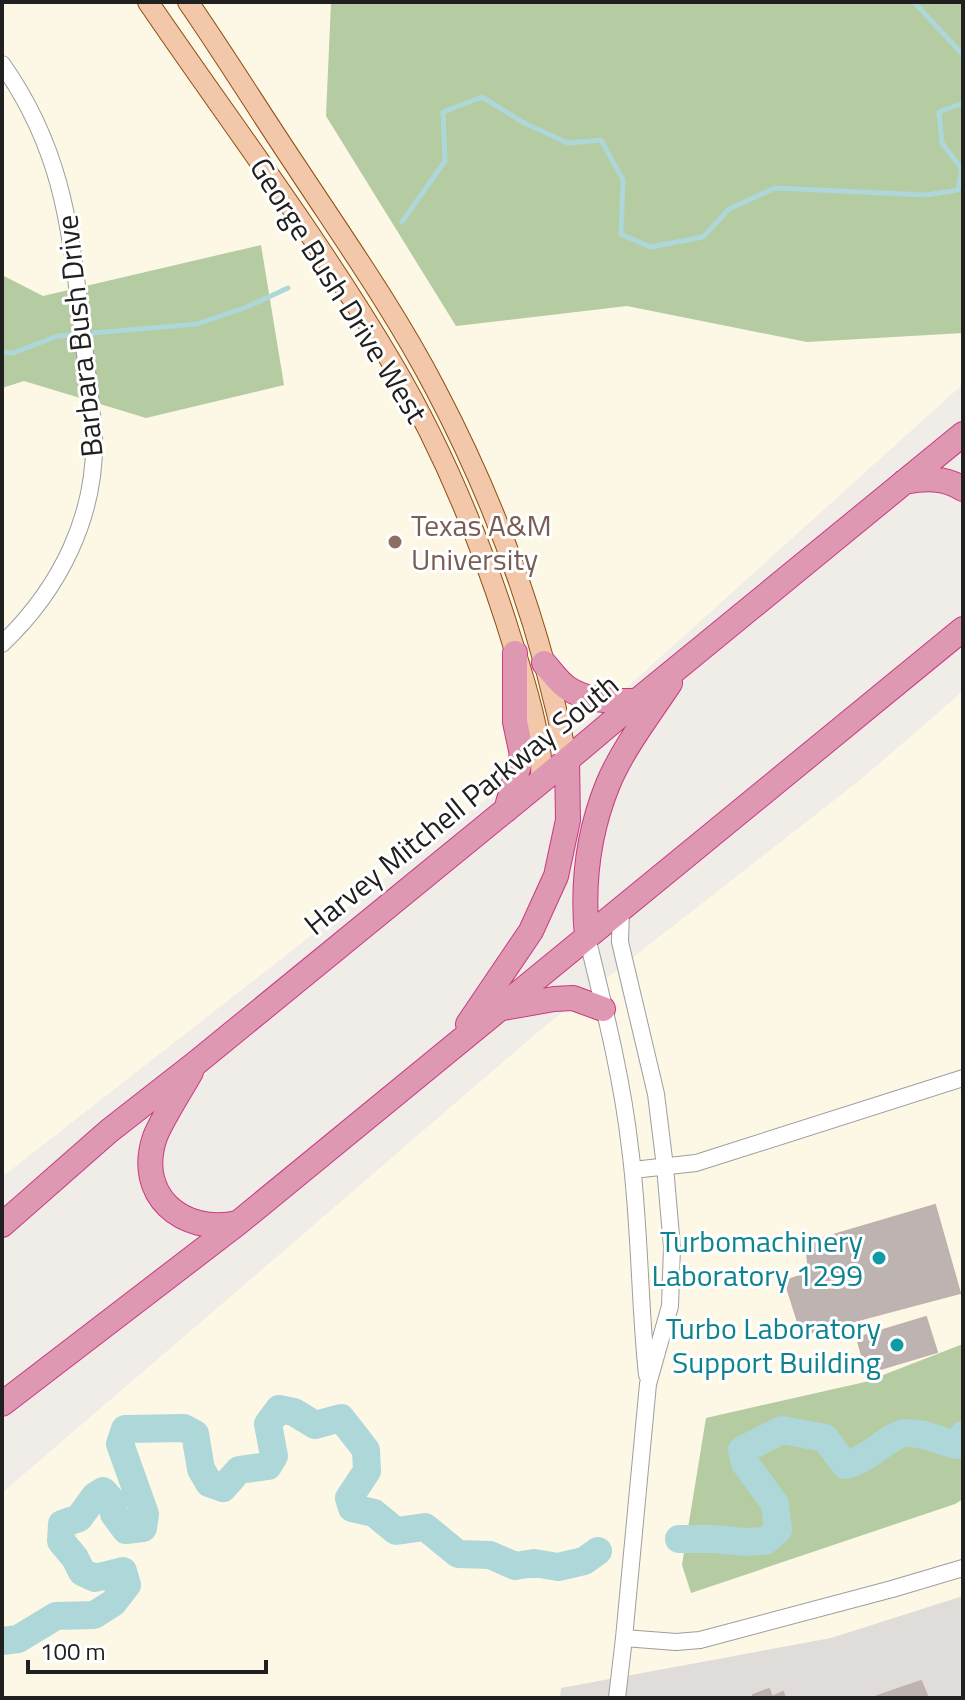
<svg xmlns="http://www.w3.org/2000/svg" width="965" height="1700" font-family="'Titillium Web',sans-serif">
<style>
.education{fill:#fcf8e5}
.airport{fill:#dfdcd9}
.forest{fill:#b5cba1}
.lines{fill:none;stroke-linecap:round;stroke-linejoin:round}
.stream{stroke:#add7d9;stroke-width:5}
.river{stroke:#add7d9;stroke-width:28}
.building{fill:#bdb4b1;stroke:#c0b1ac;stroke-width:2}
.minor-casing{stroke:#9d9d9d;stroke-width:18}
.major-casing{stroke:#8e4e0f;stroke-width:22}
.highway-casing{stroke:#ca3984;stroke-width:26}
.minor{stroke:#fff;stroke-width:16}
.major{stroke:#f3c7aa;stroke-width:20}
.highway{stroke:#df98b1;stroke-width:24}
.education-dot{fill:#8d6e63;stroke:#fff;stroke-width:3}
.culture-dot{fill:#0f9aa8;stroke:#fff;stroke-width:3}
.labels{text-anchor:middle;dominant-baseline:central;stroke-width:6;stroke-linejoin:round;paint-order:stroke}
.street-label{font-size:30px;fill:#202020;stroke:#fff}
.education-label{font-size:30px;fill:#785e54;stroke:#fff;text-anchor:start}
.culture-label{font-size:30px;fill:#0d838f;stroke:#fff;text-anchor:end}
</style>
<rect width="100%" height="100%" fill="#f0ece8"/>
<!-- education -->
<path class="education" d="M2,2H963V384L613,700L2,1177Z
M963,691V1698H2V1493L545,1026L860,780Z"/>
<!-- airport -->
<path class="airport" d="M963,1596V1698H560L561,1688L831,1638Z"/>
<!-- forest -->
<path class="forest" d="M331,2H963V333L807,342L627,306L456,326L326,116Z
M261,245L284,385L146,418L24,381L2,388V275L43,296Z
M963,1344V1499L955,1504L691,1593L682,1565L706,1418L865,1382Z"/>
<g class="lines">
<!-- stream -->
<path class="stream" d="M914,2L963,55
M402,222L445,161L443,112L482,97L526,124L568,143L601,140L623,180L621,234L650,247L703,237L729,209L775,188L927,195L958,190L962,169L942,143L939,112L963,103
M2,352L13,353L58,336L197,324L247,307L288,288"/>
<!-- river -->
<path class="river" d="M679,1539H714L744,1542L765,1541L778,1530L775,1504L745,1463L742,1450L782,1430L825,1438L845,1465C866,1462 890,1434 906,1433C922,1432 941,1441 956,1445L963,1435
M2,1641L18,1639L56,1616L94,1615L113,1603L127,1585L123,1571L95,1578L82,1572L75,1558L61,1541L62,1524L79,1518L95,1496L103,1491L113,1502L114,1514L126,1530L143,1528L145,1514L120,1444L125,1429L184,1428L195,1434L201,1469L209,1483L223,1488L239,1470L268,1466L274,1456L268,1424L279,1409L294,1412L315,1425L341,1418L366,1450L367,1471L349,1498L352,1508L374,1513L396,1531L425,1527L458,1554L490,1555L515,1566L534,1563L558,1567L584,1561L598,1551"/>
</g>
<!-- building -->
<path class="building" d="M935,1205L960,1293L802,1335L785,1281L809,1273L806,1243Z
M926,1317L937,1352L867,1373L857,1338Z
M921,1681L928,1698H872Z
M769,1689L772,1697L783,1692L785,1698H754L753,1695Z"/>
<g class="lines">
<!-- minor casing -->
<g class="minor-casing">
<path id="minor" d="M2,64C58,143 70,219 80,312C85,353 90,394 94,434C97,515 60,589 2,644
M587,937C604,1007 622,1077 630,1148C640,1223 639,1299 647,1375
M633,1170L696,1163L963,1078
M624,1638L676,1642L700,1640L892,1589L963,1568
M617,1698L624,1638L648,1384L670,1306L672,1247L665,1167L656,1094L620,942L621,910"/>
</g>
<!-- major casing -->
<g class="major-casing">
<path id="major" d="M148,2C230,122 318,238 392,363C440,444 477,532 506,622C518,661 535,711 540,751C542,760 541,771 541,781
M188,2C226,57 261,114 298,169C346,242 396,313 436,390C497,506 542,631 567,760"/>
</g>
<!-- highway casing -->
<g class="highway-casing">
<path id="highway" d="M904,482C925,478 944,477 963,489
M544,663C551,671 558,681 566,687C587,702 613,701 637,701
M506,810L522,755L515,722V653
M587,937C582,885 588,833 608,784C623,748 649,715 670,683
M503,1008L554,999L573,998L603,1009
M468,1024L531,931L556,876L568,820L567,760
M191,1072C181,1090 162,1119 155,1137C135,1195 182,1235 238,1223
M2,1225L109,1131L196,1063L567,760L637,701L963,434
M2,1404L238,1223L963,629"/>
</g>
<!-- minor -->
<use href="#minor" class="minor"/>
<!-- major -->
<use href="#major" class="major"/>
<!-- highway -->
<use href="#highway" class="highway"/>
</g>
<!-- markers -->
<circle class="education-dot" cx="395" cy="542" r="8"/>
<g class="culture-dot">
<circle cx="879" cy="1258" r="8"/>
<circle cx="897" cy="1345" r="8"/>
</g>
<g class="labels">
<!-- street labels -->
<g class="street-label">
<text transform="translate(339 290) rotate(58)">George Bush Drive West</text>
<text transform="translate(79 336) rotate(-96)">Barbara Bush Drive</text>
<text transform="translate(461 804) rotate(-39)">Harvey Mitchell Parkway South</text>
</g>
<!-- education labels -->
<g class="education-label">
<text x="411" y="525">Texas A&amp;M<tspan x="411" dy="34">University</tspan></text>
</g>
<!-- culture labels -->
<g class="culture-label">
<text x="863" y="1241">Turbomachinery<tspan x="863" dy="34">Laboratory 1299</tspan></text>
<text x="881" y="1328">Turbo Laboratory<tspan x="881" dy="34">Support Building</tspan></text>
</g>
</g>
<!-- border -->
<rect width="965" height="1700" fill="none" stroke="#202020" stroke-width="8"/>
<!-- scale -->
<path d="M28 1660v12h238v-12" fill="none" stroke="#202020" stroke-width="4"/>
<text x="40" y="1660" font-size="24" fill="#202020" stroke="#ffffff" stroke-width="6" paint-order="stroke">100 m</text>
</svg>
